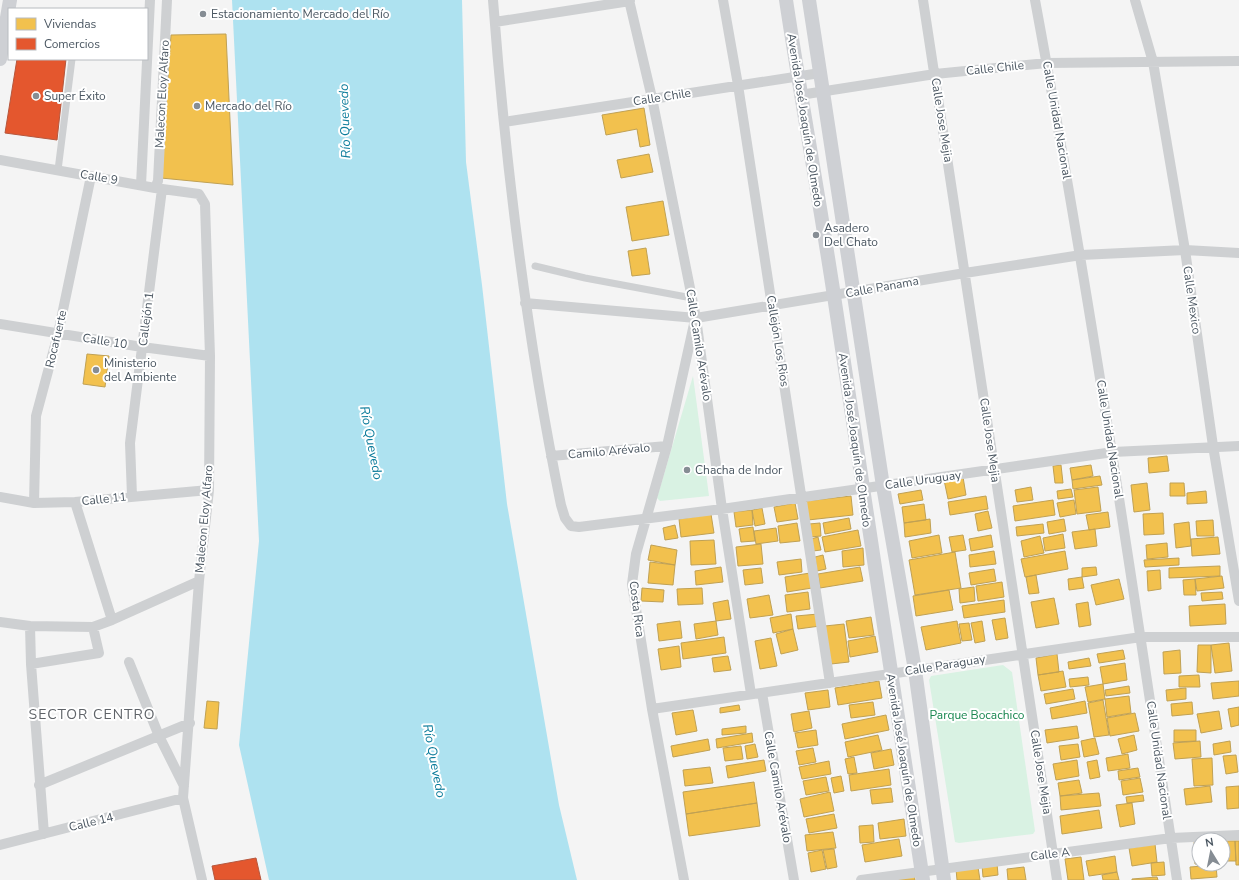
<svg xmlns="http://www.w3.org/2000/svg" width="1239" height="880" font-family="'Nunito Sans',sans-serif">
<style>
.green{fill:#d9f2e3}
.water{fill:#aee2f0}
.homes{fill:#f2c14e;stroke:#c0a154}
.shops{fill:#e4572e;stroke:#b6573d}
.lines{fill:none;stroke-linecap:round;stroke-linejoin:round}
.pedestrian{stroke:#ced0d2;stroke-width:7}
.minor{stroke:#ced0d2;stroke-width:10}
.secondary{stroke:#ced0d4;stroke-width:14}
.poi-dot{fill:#868d94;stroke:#fff;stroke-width:1.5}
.labels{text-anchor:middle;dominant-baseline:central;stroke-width:4;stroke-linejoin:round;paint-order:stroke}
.poi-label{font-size:12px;fill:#4a5661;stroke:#fff;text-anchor:start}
.street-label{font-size:12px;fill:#4a5661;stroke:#fff}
.park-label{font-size:12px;fill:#17864f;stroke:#fff}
.water-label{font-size:13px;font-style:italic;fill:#0c7c9b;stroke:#fff}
.quarter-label{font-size:14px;letter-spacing:1px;fill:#5f6368;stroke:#fff}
</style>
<rect width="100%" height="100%" fill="#f4f4f4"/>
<!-- green -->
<path class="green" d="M693,376L709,496L660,501L657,498Z
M1003,665L1012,672L1035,831L1033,834L959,843L955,842L929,680L931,676Z"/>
<!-- water -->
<path class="water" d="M232,0H462L466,162L482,285L507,504L559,805L577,880H269L239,745L259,541Z"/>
<!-- homes -->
<path class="homes" d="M226,34L233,185L161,178L171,35Z
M644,108L650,145L640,147L637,129L606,135L602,115Z
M649,154L653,172L621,178L617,160Z
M663,201L669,235L632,241L626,207Z
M646,248L650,274L632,276L628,251Z
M87,354L109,356L105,387L83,384Z
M1167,456L1169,471L1149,473L1148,458Z
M1061,465L1063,483H1055L1053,466Z
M1091,465L1093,476L1072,480L1070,468Z
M1100,476L1102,485L1073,489L1072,480Z
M963,477L966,495L948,499L944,480Z
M1147,483L1150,510L1134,512L1131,485Z
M1170,483H1184L1185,496H1170Z
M1031,487L1033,500L1017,502L1015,490Z
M1098,487L1101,511L1077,514L1074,490Z
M1071,489L1073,497L1058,499L1057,491Z
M921,490L923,500L900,504L898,494Z
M1206,491L1207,503L1187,504V493Z
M851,496L853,515L808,520L806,501Z
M986,496L988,509L950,515L948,502Z
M1053,500L1055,515L1015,521L1013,506Z
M1074,500L1076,514L1060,517L1057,503Z
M795,503L798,519L777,522L774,507Z
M924,504L926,520L904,523L902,507Z
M762,508L765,524L755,526L752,510Z
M752,510L753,525L736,527L734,512Z
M988,511L992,528L978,531L975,514Z
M1108,512L1110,527L1089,530L1086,515Z
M1163,513L1164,534L1144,535L1143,514Z
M711,514L714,533L681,537L679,519Z
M849,518L851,529L825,534L823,523Z
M930,519L931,533L905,537L904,523Z
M1064,519L1066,531L1049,534L1047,522Z
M1213,520L1214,536H1197L1196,521Z
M1189,522L1191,546L1176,548L1174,524Z
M797,523L800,541L780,543L778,526Z
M820,523L821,536L810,537L809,524Z
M1043,524L1044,533L1017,536L1016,527Z
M675,525L678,538L665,540L663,528Z
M753,527L755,541L741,542L739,529Z
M776,528L778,541L756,544L754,531Z
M1095,529L1097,546L1075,549L1072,532Z
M858,530L861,546L825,552L822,537Z
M1063,534L1065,548L1045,551L1043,538Z
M939,535L942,553L912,558L909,541Z
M963,535L966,550L952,552L949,537Z
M991,535L993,547L971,551L969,539Z
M1040,536L1044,553L1024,557L1021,541Z
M818,537L821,550L813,551L811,539Z
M1218,537L1220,554L1192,556L1191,539Z
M714,540L716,564L691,565L690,541Z
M1167,543L1168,557L1147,559L1146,545Z
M761,544L763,564L738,566L736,547Z
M651,545L677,550L675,565L648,560Z
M863,548L864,565L843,567L842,551Z
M994,551L996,564L970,567L969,555Z
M1065,551L1068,569L1025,577L1021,559Z
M955,552L961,588L915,595L909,560Z
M823,555L826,569L817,571L815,557Z
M1179,558V565L1145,567L1144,560Z
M801,559L802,572L779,575L777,562Z
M650,562L675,565L673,585L648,583Z
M1220,566V576L1169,578V568Z
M721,567L723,582L696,585L695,571Z
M860,567L863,581L820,588L818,574Z
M1096,567L1097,575L1082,577V568Z
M761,568L763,583L745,585L743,570Z
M994,569L996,581L971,585L969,573Z
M1160,570L1161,589L1148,591L1147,571Z
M810,573L812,588L787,592L785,577Z
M1036,575L1039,593L1029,594L1026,577Z
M1222,576L1224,588L1197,591L1195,579Z
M1082,577L1084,588L1069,590L1068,579Z
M1119,579L1124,599L1096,605L1091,585Z
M1195,579L1196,595H1184L1183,580Z
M1002,582L1004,597L978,601L976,586Z
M974,587L975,601L960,603L959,589Z
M642,588L664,590L663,602L641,601Z
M702,588L703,604L678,605L677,589Z
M949,590L953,610L916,616L913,596Z
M808,592L810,609L787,612L785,595Z
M1222,592L1223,599L1202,601L1201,593Z
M769,595L773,615L750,618L747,599Z
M1054,598L1059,624L1036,628L1031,602Z
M728,600L731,619L716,621L713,603Z
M1004,600L1005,612L964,618L962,606Z
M1088,602L1091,625L1079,627L1076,604Z
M1225,604L1226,624L1190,626L1189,606Z
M791,614L793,629L773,633L770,618Z
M818,614L820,626L798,629L796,616Z
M871,617L874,635L849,638L846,621Z
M1005,618L1008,638L996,640L992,620Z
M680,621L682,638L659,641L657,624Z
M716,621L718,635L696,639L694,624Z
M957,621L961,643L926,650L921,627Z
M982,621L985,641L975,643L971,623Z
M969,623L972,640L962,641L959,624Z
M844,624L849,662L831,664L825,626Z
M793,629L798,650L781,654L776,634Z
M875,636L878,652L850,657L848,641Z
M724,637L726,653L683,659L681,643Z
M771,638L777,666L760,669L755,641Z
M1229,643L1232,671L1215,673L1211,645Z
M1198,645H1211V673L1197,672Z
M679,646L681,667L661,670L658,649Z
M1123,650L1125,659L1099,663L1097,654Z
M1180,650L1181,673L1164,674L1163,652Z
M1057,654L1059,672L1038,675L1036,658Z
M728,656L731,670L714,672L712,658Z
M1089,658L1091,666L1069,669L1068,662Z
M1125,663L1127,680L1103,684L1100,667Z
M1063,671L1066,687L1041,691L1038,675Z
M1199,675L1200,687H1179V676Z
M1088,677L1089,685L1070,687L1069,679Z
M879,681L882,698L838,705L835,688Z
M1239,681V696L1213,699L1211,683Z
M1103,684L1105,699L1088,702L1085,687Z
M1129,686L1130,693L1106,696L1105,690Z
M1186,688V699L1167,701L1166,690Z
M1073,689L1075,699L1046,704L1044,694Z
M828,690L830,707L808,710L805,693Z
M1129,696L1131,713L1107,717L1105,699Z
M1103,700L1109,735L1094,737L1088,703Z
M207,701L219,702L217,729L204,728Z
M1085,701L1087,713L1052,719L1050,708Z
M873,702L875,715L851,718L849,705Z
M1192,702L1193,714L1172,716L1171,704Z
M739,705L740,710L720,713V708Z
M1239,707V725L1231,727L1228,709Z
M693,710L697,731L676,735L672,713Z
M809,711L812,728L794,732L791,714Z
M1219,711L1222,729L1201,733L1197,714Z
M1135,713L1139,731L1110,736L1107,718Z
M886,715L889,730L845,739L842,724Z
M746,726V733L722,735V729Z
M1077,726L1079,738L1047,743L1045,730Z
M816,730L818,745L798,748L795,733Z
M1174,730H1196V741L1174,742Z
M752,733L753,742L717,748L716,739Z
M878,735L882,750L848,757L845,742Z
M1134,735L1137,750L1122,754L1118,739Z
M1095,738L1099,754L1084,757L1081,741Z
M708,739L710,750L673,757L671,746Z
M1200,741L1201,757L1175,759L1173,743Z
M1230,741L1231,752L1214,755L1213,744Z
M755,744L758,757L747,759L745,746Z
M1078,744L1080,757L1061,760L1059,746Z
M741,746L743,759L725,761L723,748Z
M813,748L816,762L799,765L796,751Z
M891,749L894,765L874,769L871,753Z
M1128,754L1130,768L1108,771L1106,758Z
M1236,755L1238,772L1226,774L1223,756Z
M854,757L857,773L848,774L845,759Z
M1212,758L1213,785L1194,786L1192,759Z
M764,760L766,771L728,778L726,766Z
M1077,760L1079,776L1056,780L1053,764Z
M1097,760L1100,777L1090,779L1087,762Z
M829,761L831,774L802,779L799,767Z
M710,767L713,783L685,786L683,770Z
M1138,768L1140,777L1119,780L1118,771Z
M889,769L891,785L851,791L849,775Z
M841,776L844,791L834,793L831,778Z
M826,777L829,791L806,795L803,781Z
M1140,778L1143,792L1123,795L1121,781Z
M1079,780L1082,793L1060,796L1058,783Z
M754,782L757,803L686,814L683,792Z
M1210,786L1212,802L1186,805L1184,789Z
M1239,786V808L1227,809L1226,787Z
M891,788L893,802L872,804L870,790Z
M830,792L834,811L804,817L800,799Z
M1099,793L1101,806L1061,810L1060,796Z
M1143,795L1144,801L1127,803L1126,797Z
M757,803L760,826L689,836L686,814Z
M1132,803L1135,824L1120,827L1116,805Z
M1099,810L1102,828L1062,834L1060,816Z
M834,814L837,828L809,833L806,819Z
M904,819L906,836L880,839L878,823Z
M873,825L874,842L860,843L859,826Z
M833,832L836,848L807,851L805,835Z
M1194,838L1199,840V864H1203H1195Z
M899,839L902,856L865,862L862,845Z
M1223,841H1235L1236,861H1223Z
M1235,841H1239V865H1236Z
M1155,844L1157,862L1132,866L1129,848Z
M834,849L837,867L827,869L823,850Z
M822,850L826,869L811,872L808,853Z
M1115,856L1117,872L1089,876L1086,861Z
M1081,857L1084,880H1068L1065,859Z
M1164,862L1165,875L1152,876L1151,863Z
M997,863L998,875L983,877L982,865Z
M1216,865L1217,877L1191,879L1190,867Z
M978,867L980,880H957L956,869Z
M1024,867L1026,880H1008L1007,869Z
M1117,872L1119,880H1103L1102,875Z
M914,874L915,880H885Z
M1157,877L1158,880H1132V879Z"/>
<!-- shops -->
<path class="shops" d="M17,59H66L57,140L5,133Z
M256,858L261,880H215L212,866Z"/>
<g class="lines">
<!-- pedestrian -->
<path class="pedestrian" d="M58,170L72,59
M535,266L585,278L692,298"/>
<!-- minor -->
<path class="minor" d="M493,0C506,170 527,339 561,505L565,518L571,526L579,527L722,509L1113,452L1239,446
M629,0L652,98L696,318L722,509L751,694
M723,0L738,85L830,683
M923,0L1057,880
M1035,0C1089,292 1133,586 1177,880
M1135,0L1153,62L1185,250L1213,446L1239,601
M495,22L630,1
M800,95L935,74L1047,63L1239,61
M504,122L820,73
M0,160L155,188L199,194L205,204L210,356L209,490L199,581L183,798L202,880
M141,185L150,0
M155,188L158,181L167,0
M525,303L696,318L965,273L1081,255L1185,250L1239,253
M0,324L142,347L210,356
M551,456L667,446
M132,496L130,443L162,189
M0,497L34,503L75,502L209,490
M75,502L112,620L199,581
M34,503L36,416L58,334L91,176
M0,622L30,626L93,627L112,620
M30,626L31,664L44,834
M129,662L159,736L184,786
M31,664L99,653L93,627
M762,693L794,880
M652,709L1141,637H1239
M39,785L190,723
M0,845L183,798
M684,880L652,709L632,584L636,554L667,446L694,324
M861,880L1171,838L1239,835"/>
<!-- secondary -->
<path class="secondary" d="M786,0C801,99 819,197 834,296C864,491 892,685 923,880
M809,0L883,486L915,670L944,880
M0,59L10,0"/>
</g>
<!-- markers -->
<g class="poi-dot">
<circle cx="203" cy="14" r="4"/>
<circle cx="36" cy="96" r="4"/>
<circle cx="197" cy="106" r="4"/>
<circle cx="816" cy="235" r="4"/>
<circle cx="96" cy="370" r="4"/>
<circle cx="687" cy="470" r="4"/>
</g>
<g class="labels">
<!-- poi labels -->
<g class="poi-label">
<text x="211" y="14">Estacionamiento Mercado del Río</text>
<text x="44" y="96">Super Éxito</text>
<text x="205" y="106">Mercado del Río</text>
<text x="824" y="228">Asadero<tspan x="824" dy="14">Del Chato</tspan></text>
<text x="104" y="363">Ministerio<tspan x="104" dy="14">del Ambiente</tspan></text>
<text x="695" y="470">Chacha de Indor</text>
</g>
<!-- street labels -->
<g class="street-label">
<text transform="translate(995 68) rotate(-6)">Calle Chile</text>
<text transform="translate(162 94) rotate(-87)">Malecon Eloy Alfaro</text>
<text transform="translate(662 97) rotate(-9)">Calle Chile</text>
<text transform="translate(805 120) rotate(81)">Avenida José Joaquín de Olmedo</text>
<text transform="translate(942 120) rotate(81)">Calle Jose Mejia</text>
<text transform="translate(1057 120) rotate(80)">Calle Unidad Nacional</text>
<text transform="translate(99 177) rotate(10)">Calle 9</text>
<text transform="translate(882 287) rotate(-10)">Calle Panama</text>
<text transform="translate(1192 300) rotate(82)">Calle Mexico</text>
<text transform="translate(146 319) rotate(-83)">Callejón 1</text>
<text transform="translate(56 339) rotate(-77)">Rocafuerte</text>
<text transform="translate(105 341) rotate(9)">Calle 10</text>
<text transform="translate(778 341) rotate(81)">Callejón Los Rios</text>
<text transform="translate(699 345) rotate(81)">Calle Camilo Arévalo</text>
<text transform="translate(1110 439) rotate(81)">Calle Unidad Nacional</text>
<text transform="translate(855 440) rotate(82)">Avenida José Joaquín de Olmedo</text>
<text transform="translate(990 440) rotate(82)">Calle Jose Mejia</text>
<text transform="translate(609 451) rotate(-5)">Camilo Arévalo</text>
<text transform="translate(923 480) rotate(-8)">Calle Uruguay</text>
<text transform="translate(104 499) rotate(-6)">Calle 11</text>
<text transform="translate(204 519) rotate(-85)">Malecon Eloy Alfaro</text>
<text transform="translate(637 609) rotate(83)">Costa Rica</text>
<text transform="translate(945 665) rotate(-9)">Calle Paraguay</text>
<text transform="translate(904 760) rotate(81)">Avenida José Joaquín de Olmedo</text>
<text transform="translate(1159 760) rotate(82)">Calle Unidad Nacional</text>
<text transform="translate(1041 772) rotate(81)">Calle Jose Mejia</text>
<text transform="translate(778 787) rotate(80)">Calle Camilo Arévalo</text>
<text transform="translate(91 822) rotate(-14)">Calle 14</text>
<text transform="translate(1050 854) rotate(-7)">Calle A</text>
</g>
<!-- park labels -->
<g class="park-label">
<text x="977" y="715">Parque Bocachico</text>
</g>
<!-- water labels -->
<g class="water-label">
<text transform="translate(345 121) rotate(-92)">Río Quevedo</text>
<text transform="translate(371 443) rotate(79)">Río Quevedo</text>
<text transform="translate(434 761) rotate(79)">Río Quevedo</text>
</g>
<!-- quarter labels -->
<g class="quarter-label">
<text x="92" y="714">SECTOR CENTRO</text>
</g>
</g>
<!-- legend -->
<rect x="8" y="8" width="140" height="52" fill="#ffffff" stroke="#b7bbc0"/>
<rect x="16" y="18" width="20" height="12" fill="#f2c14e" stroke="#b7bbc0"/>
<text x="44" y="28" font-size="12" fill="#4a5661">Viviendas</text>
<rect x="16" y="38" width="20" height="12" fill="#e4572e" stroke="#b7bbc0"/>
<text x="44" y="48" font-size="12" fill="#4a5661">Comercios</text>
<!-- north arrow -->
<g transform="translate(1211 852) rotate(350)"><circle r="19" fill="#ffffff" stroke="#b7bbc0"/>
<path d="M0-3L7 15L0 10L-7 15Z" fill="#868d94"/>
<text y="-6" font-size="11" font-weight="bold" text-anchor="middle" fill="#4a5661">N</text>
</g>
</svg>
